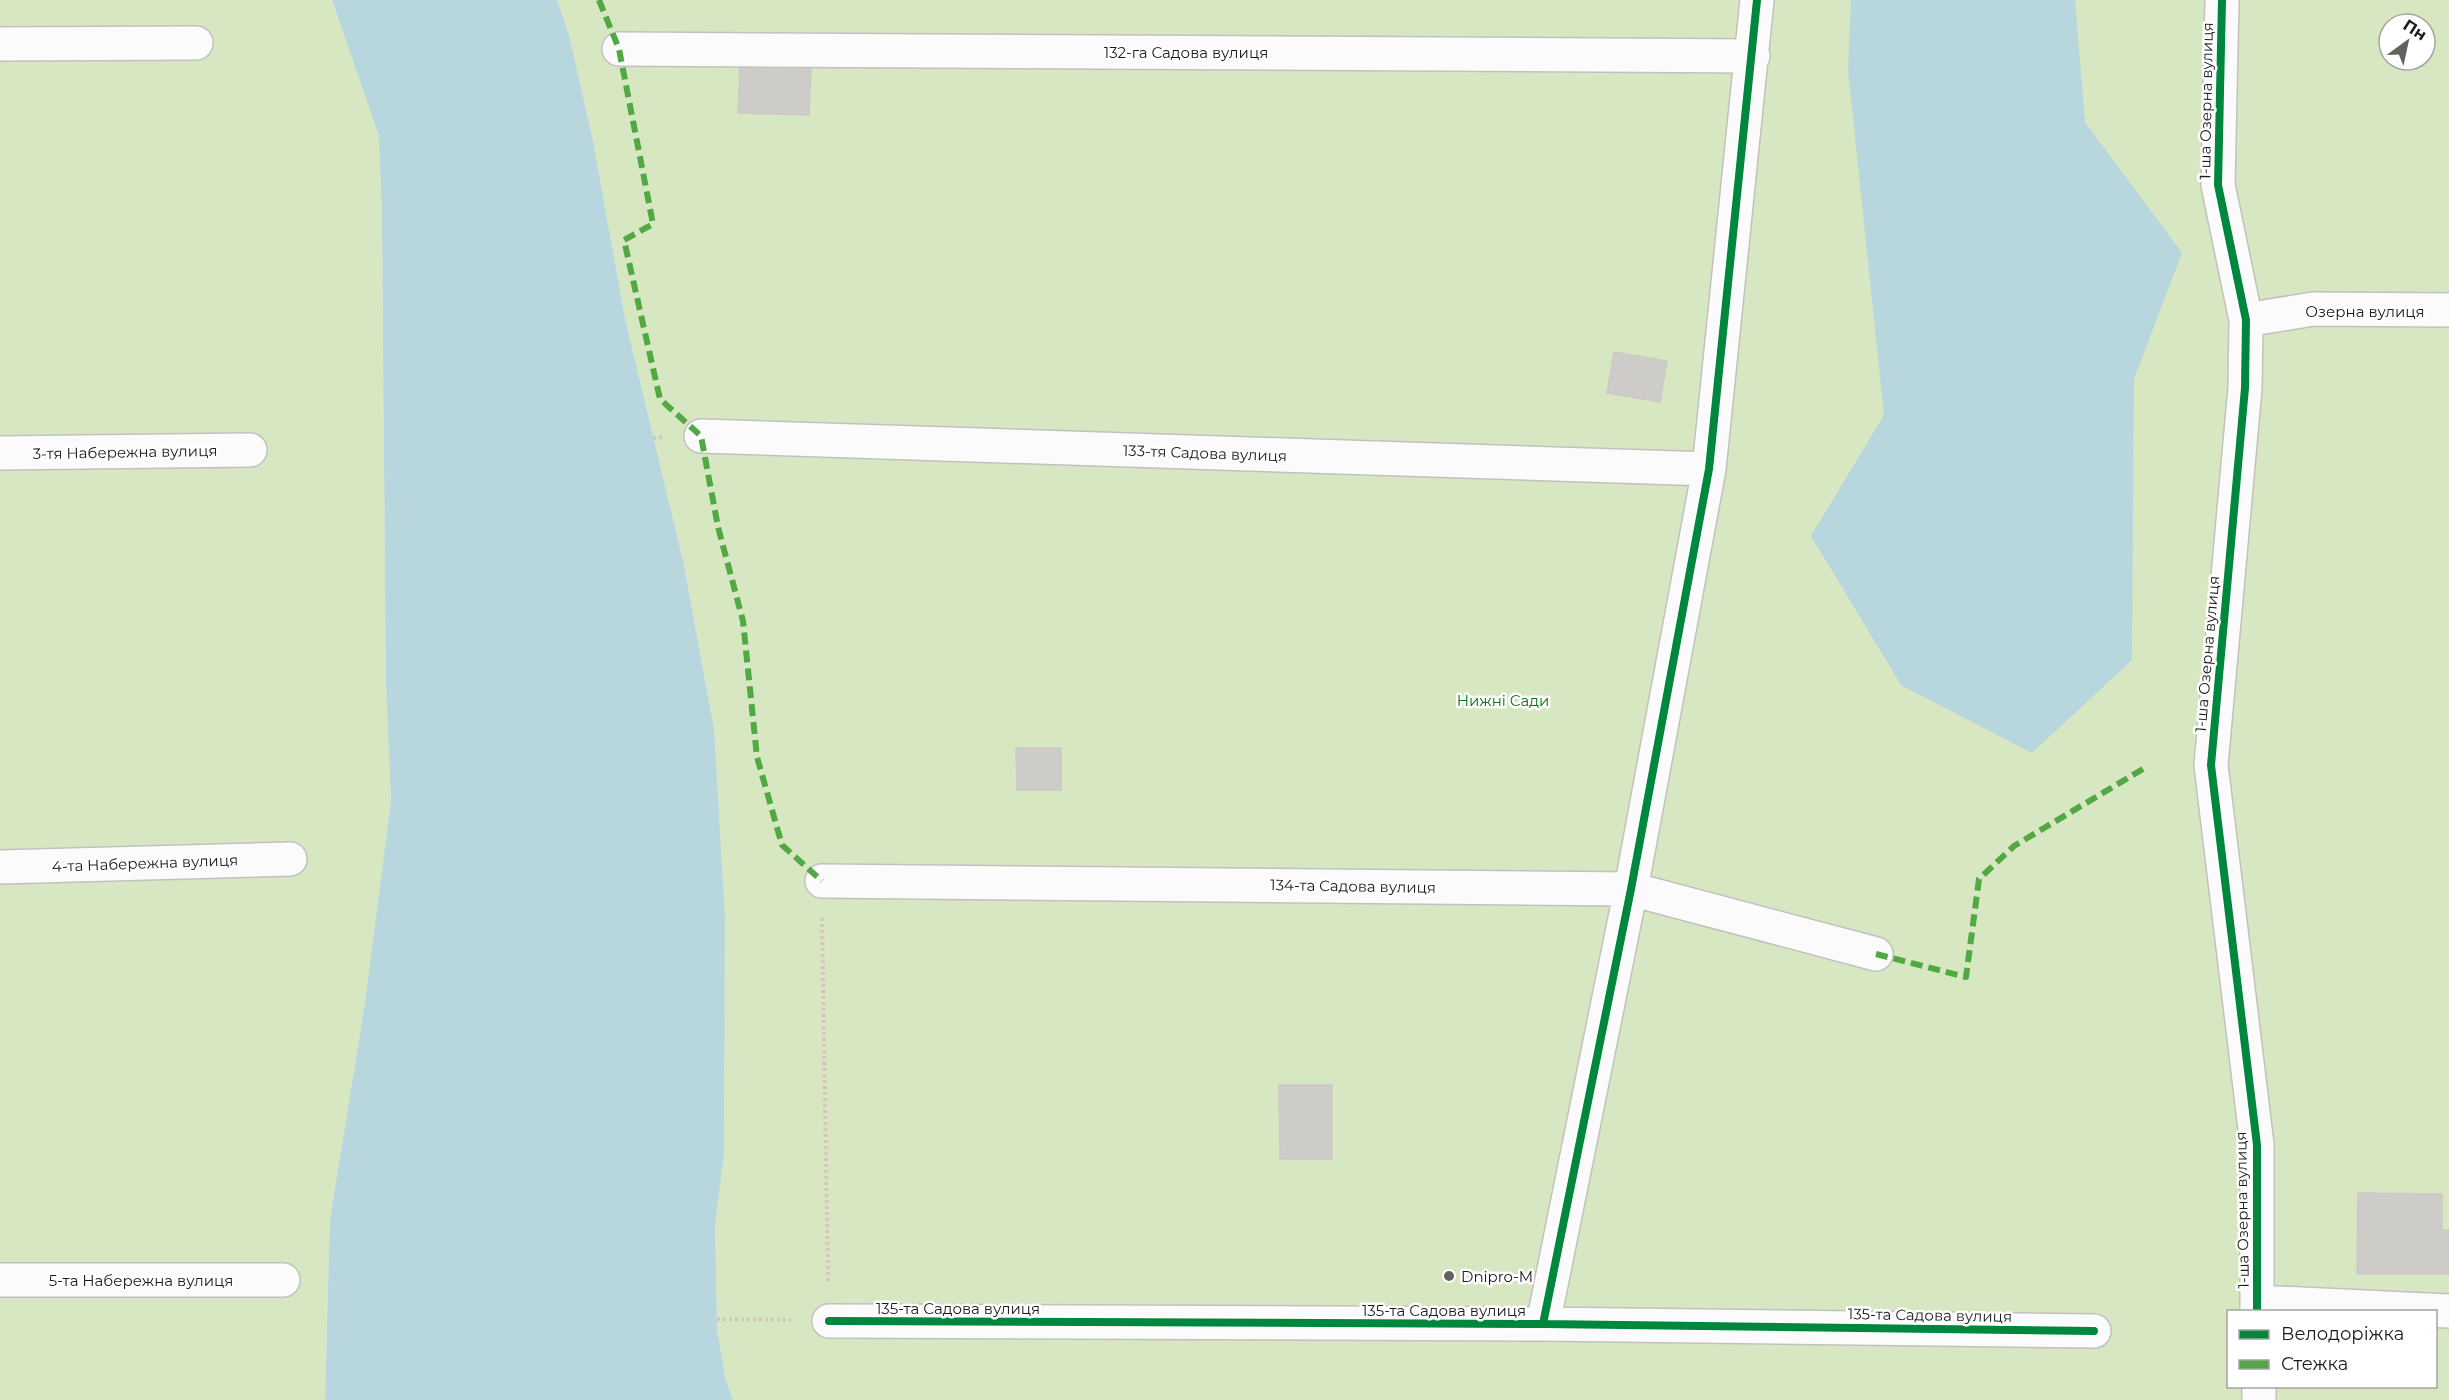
<svg xmlns="http://www.w3.org/2000/svg" width="2449" height="1400" font-family="Montserrat,sans-serif">
<style>
.grass{fill:#d7e7c2;fill-rule:evenodd}
.water{fill:#b7d6dd}
.building{fill:#ceccc8;stroke:#cdc9c5;stroke-width:1.5}
.lines{fill:none;stroke-linecap:round;stroke-linejoin:round}
.minor-casing{stroke:#c2c1c0;stroke-width:36}
.path{stroke:#d5c6c4;stroke-width:4;stroke-dasharray:3 3;stroke-linecap:butt}
.minor{stroke:#fcfbfb;stroke-width:33}
.quiet{stroke:#52a943;stroke-width:6;stroke-dasharray:12 6;stroke-linecap:butt}
.cycleway-casing{stroke:#fff;stroke-width:11}
.cycleway{stroke:#00873e;stroke-width:8}
.poi-dot{fill:#636261;stroke:#fff;stroke-width:2}
.labels{text-anchor:middle;dominant-baseline:central;stroke-width:5;stroke-linejoin:round;paint-order:stroke}
.street-label{font-size:15px;fill:#1b1b1b;stroke:#fff}
.park-label{font-size:15px;fill:#0d7612;stroke:#fff}
.poi-label{font-size:15px;fill:#1b1b1b;stroke:#fff;text-anchor:start}
</style>
<rect width="100%" height="100%" fill="#eae7e4"/>
<!-- grass -->
<path class="grass" d="M0,0H332L379,136L382,218L386,685L391,801L365,1003L330,1220L325,1400H0Z
M557,0H2449V1400H733L725,1378L717,1329L715,1226L724,1153L725,918L714,729L683,561L625,319L593,141L569,35ZM2389,24H2425V60H2389ZM2228,1312H2436V1386H2228Z"/>
<!-- water -->
<path class="water" d="M332,0H557L569,35L593,141L625,319L683,561L714,729L725,918L724,1153L715,1226L717,1329L725,1378L733,1400H325L330,1220L365,1003L391,801L386,685L382,218L379,136Z
M1851,0H2075L2085,122L2182,253L2134,379L2132,660L2032,753L1901,685L1811,536L1884,415L1848,70Z"/>
<!-- building -->
<path class="building" d="M740,63L811,66L809,115L738,113Z
M1614,352L1667,361L1660,402L1607,393Z
M1016,748H1061V790H1017Z
M1279,1085H1332V1159H1280Z
M2358,1193L2442,1194V1230H2449V1274H2357Z"/>
<g class="lines">
<!-- minor casing -->
<g class="minor-casing">
<path id="minor" d="M2222,0L2218,185L2246,320L2245,388L2211,765L2257,1145V1312
M0,44L196,43
M619,49L1753,56
M2246,320L2313,309L2449,310
M701,436L1709,469
M0,453L250,450
M0,867L290,859
M822,881L1631,889L1876,954
M0,1280H283
M2257,1302L2449,1311
M829,1321L1543,1324L2094,1331
M1543,1324L1631,889L1709,469L1757,0
M2259,1386V1400"/>
</g>
<!-- path -->
<path class="path" d="M653,438L664,437
M822,918L828,1282
M717,1319L791,1320"/>
<!-- minor -->
<use href="#minor" class="minor"/>
<!-- quiet -->
<path class="quiet" d="M599,0L619,49L653,224L624,240L660,399L701,436L718,527L743,621L757,757L782,845L822,881
M1876,954L1966,977L1979,879L2014,846L2148,766"/>
<!-- cycleway casing -->
<g class="cycleway-casing">
<path id="cycleway" d="M2222,0L2218,185L2246,320L2245,388L2211,765L2257,1145V1312
M829,1321L1543,1324L2094,1331
M1543,1324L1631,889L1709,469L1757,0"/>
</g>
<!-- cycleway -->
<use href="#cycleway" class="cycleway"/>
</g>
<!-- markers -->
<circle class="poi-dot" cx="1449" cy="1276" r="6"/>
<g class="labels">
<!-- street labels -->
<g class="street-label">
<text x="1186" y="52">132-га Садова вулиця</text>
<text transform="translate(2206 101) rotate(-89)">1-ша Озерна вулиця</text>
<text x="2365" y="311">Озерна вулиця</text>
<text transform="translate(125 452) rotate(-1)">3-тя Набережна вулиця</text>
<text transform="translate(1205 453) rotate(2)">133-тя Садова вулиця</text>
<text transform="translate(2207 654) rotate(-85)">1-ша Озерна вулиця</text>
<text transform="translate(145 863) rotate(-2)">4-та Набережна вулиця</text>
<text transform="translate(1353 886) rotate(1)">134-та Садова вулиця</text>
<text transform="translate(2242 1210) rotate(-91)">1-ша Озерна вулиця</text>
<text x="141" y="1280">5-та Набережна вулиця</text>
<text x="958" y="1308">135-та Садова вулиця</text>
<text x="1444" y="1310">135-та Садова вулиця</text>
<text transform="translate(1930 1315) rotate(1)">135-та Садова вулиця</text>
</g>
<!-- park labels -->
<g class="park-label">
<text x="1503" y="700">Нижні Сади</text>
</g>
<!-- poi labels -->
<g class="poi-label">
<text x="1461" y="1276">Dnipro-M</text>
</g>
</g>
<!-- legend -->
<rect x="2227" y="1310" width="210" height="78" fill="#ffffff" stroke="#a4a4a4" stroke-width="1.5"/>
<rect x="2239" y="1330" width="30" height="9" fill="#00873e" stroke="#a4a4a4" stroke-width="1.5"/>
<text x="2281" y="1340" font-size="18" fill="#1b1b1b">Велодоріжка</text>
<rect x="2239" y="1360" width="30" height="9" fill="#52a943" stroke="#a4a4a4" stroke-width="1.5"/>
<text x="2281" y="1370" font-size="18" fill="#1b1b1b">Стежка</text>
<!-- north arrow -->
<g transform="translate(2407 42) rotate(33)"><circle r="28" fill="#ffffff" stroke="#a4a4a4" stroke-width="1.5"/>
<path d="M0-4.5L10 22L0 15L-10 22Z" fill="#636261"/>
<text y="-9" font-size="16" font-weight="bold" text-anchor="middle" fill="#1b1b1b">Пн</text>
</g>
</svg>
